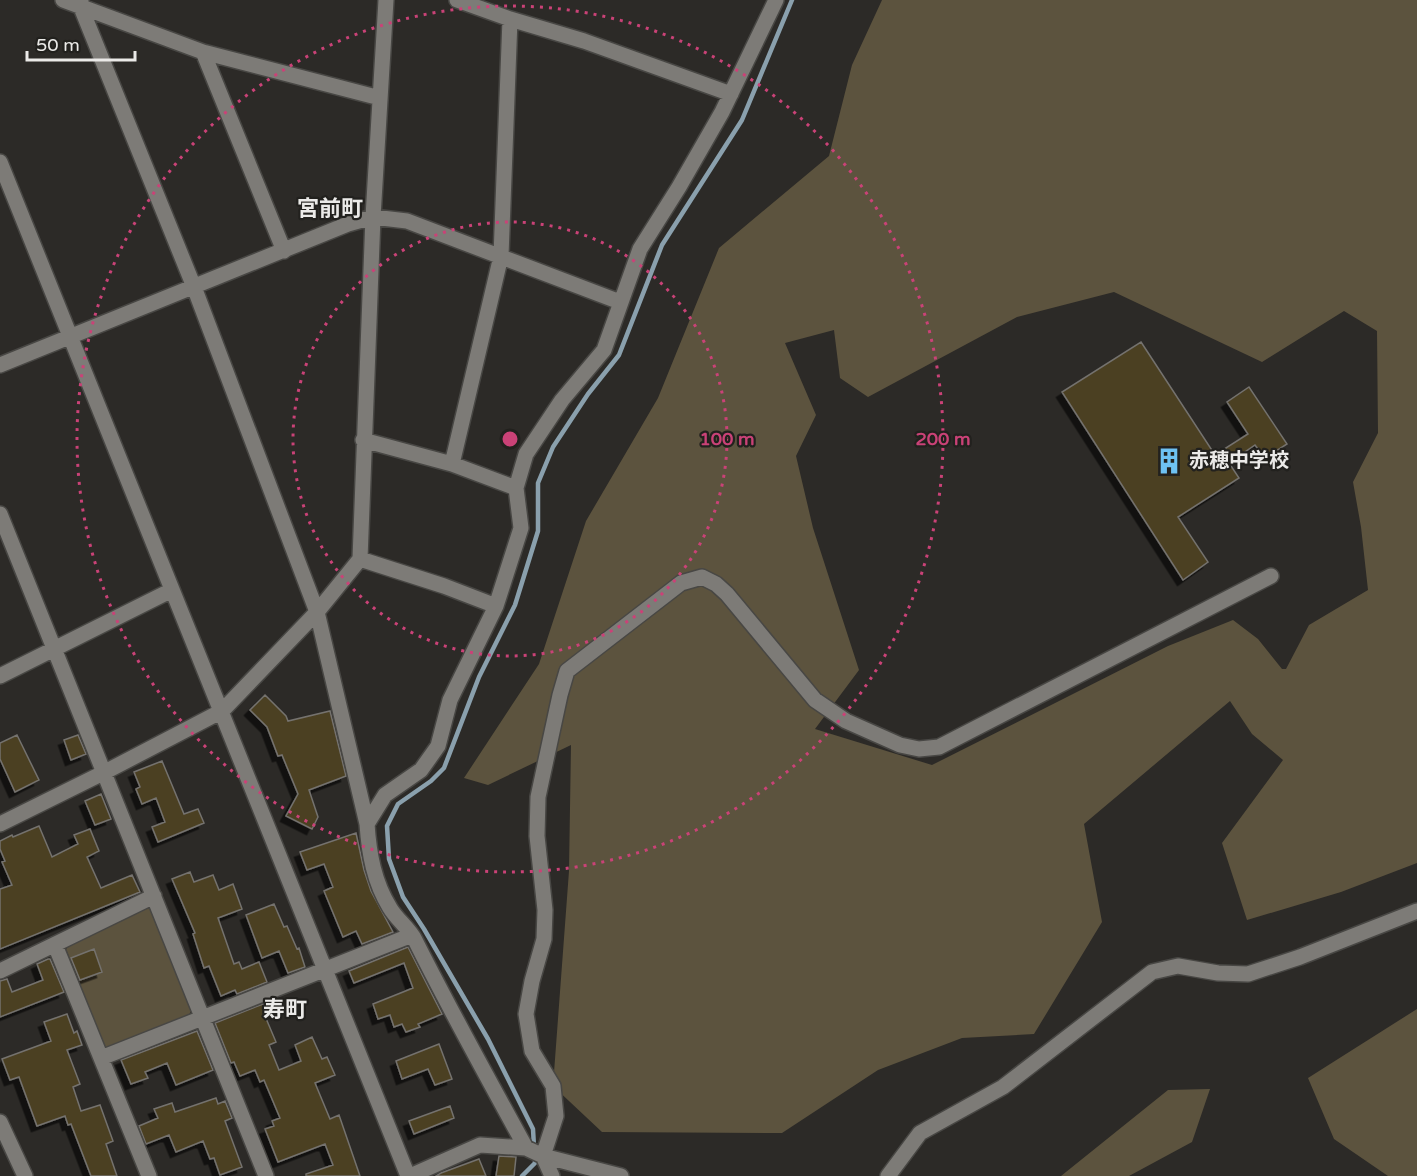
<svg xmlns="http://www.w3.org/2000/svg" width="1417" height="1176" font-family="'Varela Round','Noto Sans JP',sans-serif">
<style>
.green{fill:#5c533e;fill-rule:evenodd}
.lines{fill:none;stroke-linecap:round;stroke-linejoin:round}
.stream{stroke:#8aa0ad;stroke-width:4.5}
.building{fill:#4c4023;stroke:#74726e;stroke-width:1.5;filter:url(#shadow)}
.minor-casing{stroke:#484744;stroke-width:18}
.minor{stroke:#7d7b77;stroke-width:15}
.ring{fill:none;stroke:#ca4277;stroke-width:3;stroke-dasharray:3 6}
.labels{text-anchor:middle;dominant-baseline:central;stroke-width:4.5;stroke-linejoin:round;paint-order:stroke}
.poi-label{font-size:20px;font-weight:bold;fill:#ebeae8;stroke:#22211e;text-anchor:start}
.quarter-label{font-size:22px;font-weight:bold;fill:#ebeae8;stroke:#22211e}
.centre{fill:#ca4277;stroke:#22211e;stroke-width:3}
.ring-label{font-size:18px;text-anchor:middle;font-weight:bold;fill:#ca4277;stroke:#22211e;stroke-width:4.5;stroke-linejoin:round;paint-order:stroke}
</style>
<defs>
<filter id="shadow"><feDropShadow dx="-5.5" dy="5.5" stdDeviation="0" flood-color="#0009"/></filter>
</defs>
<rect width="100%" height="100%" fill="#2c2a27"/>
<!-- green -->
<path class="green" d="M882,0H1417V863L1341,892L1247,920L1222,843L1283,760L1252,734L1230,701L1084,824L1102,922L1034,1034L962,1038L878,1070L782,1133L602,1132L553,1086L569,871L571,745L488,785L464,778L539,664L586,521L658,398L719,248L829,156L852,65ZM1114,292L1262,362L1344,311L1377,331L1378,433L1353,482L1361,527L1368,590L1309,625L1286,669H1282L1258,639L1233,620L1168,646L932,765L815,729L859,670L813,528L796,456L816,415L785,343L834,330L840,378L868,397L1017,317Z
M145,907L153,909L193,1007L189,1015L110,1049L103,1046L66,949L70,945Z
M1417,1009V1176H1388L1334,1139L1308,1078Z
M1210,1089L1192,1142L1129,1176H1061L1168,1090Z"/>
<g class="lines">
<!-- stream -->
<path class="stream" d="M534,1147L533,1129L488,1039L424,929L403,897L389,859L387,826L398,804L431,781L444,768L479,677L515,605L538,531V483L553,447L588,394L619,355L662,245L742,120L792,0
M522,1176L535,1163V1155"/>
</g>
<!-- building -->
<path class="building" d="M1141,342L1215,455L1248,434L1227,402L1249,387L1287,444L1265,458L1255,445L1229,463L1239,478L1178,517L1208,562L1183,580L1062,392Z
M265,695L286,716L288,721L330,711L346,776L309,790L318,817L312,829L286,816L298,794L282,755L278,756L267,727L250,710Z
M17,735L39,780L15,792L0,759V743Z
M78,735L86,754L71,760L64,740Z
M162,761L184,814L198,809L204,823L158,842L152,827L165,822L156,798L142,804L136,789L140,787L134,772Z
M101,794L111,819L95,825L85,801Z
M39,826L52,857L78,844L74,835L90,829L99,851L87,857L101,888L132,875L140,892L0,949V889L12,885L2,862L5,861L0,849V841L12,835L13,837Z
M356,833L364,870L371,891L393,932L362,944L356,931L343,937L324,891L333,887L324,864L307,870L300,852Z
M190,872L194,882L213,875L219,890L233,884L242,909L218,918L234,964L239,962L242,969L259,962L267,982L237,994L235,990L221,996L209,966L204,968L193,934L195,933L172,879Z
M274,904L284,927L287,926L297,949L299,948L305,967L288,973L279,951L262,958L246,915Z
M408,947L442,1014L418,1024L420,1027L406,1032L402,1024L394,1027L390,1015L378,1019L373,1004L413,988L404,963L354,983L349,971Z
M94,949L102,972L80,980L71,958Z
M48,959H50L64,992L0,1017V981L7,979L12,992L43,980L37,964Z
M263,1004L268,1015L265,1016L276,1042L269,1045L279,1070L301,1061L295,1045L312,1037L322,1059L327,1057L335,1075L315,1083L330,1119L339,1115L360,1176H306V1174L333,1165L325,1144L278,1162L265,1129L274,1126L272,1121L280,1118L264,1080L260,1082L255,1070L240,1076L234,1062L231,1063L215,1023Z
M67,1014L74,1033L77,1031L82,1045L67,1050L80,1084L73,1087L81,1111L100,1105L113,1141L106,1144L117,1176H91L71,1124L68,1125L65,1116L37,1126L19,1077L10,1080L2,1059L51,1041L44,1022Z
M197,1031L213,1070L176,1085L167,1063L145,1072L148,1078L131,1084L121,1060Z
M439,1044L452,1079L435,1085L428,1069L402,1079L396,1061Z
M216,1098L218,1104L225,1101L232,1118L225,1121L242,1167L220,1175L214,1158L210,1159L203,1141L176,1152L169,1135L146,1144L139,1126L158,1118L154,1109L172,1103L175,1112Z
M450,1106L454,1118L414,1134L409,1121Z
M499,1156L516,1157L514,1176H496Z
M479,1159L486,1176H436L441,1173Z"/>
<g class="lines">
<!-- minor casing -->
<g class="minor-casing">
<path id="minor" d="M63,0L203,52L380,98
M81,0L80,5L194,287L317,612L367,824C369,854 374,882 390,908C397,920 409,928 415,940C450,1010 488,1079 526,1148
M457,0L510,19L584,41L731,94
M203,52L284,251
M0,162L408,1176
M0,365L348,224L373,217L407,221L620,302
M363,440L452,464L516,488
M452,464L501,256L510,19
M0,514L266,1176
M360,559L444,586L496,606
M0,676L172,590
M0,824L105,772L222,711L317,612L360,559L373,217L386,0
M367,824L385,795L421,770L438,746L450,700L496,606L521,528L516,488L526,454L562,400L604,350L640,249L679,187L722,112L776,0
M55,945L149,1176
M0,971L154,896
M101,1058L412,935
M0,1122L25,1176
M410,1176L480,1145L526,1148L543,1156L621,1176
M552,1176L543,1156L556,1116L553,1086L532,1051L526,1014L532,981L544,939L545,910L537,836L538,797L560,695L567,671L681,583L702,577L716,584L727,594L815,700L846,721L900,745L919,749L939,747L1271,576
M888,1176L920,1133L1003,1087L1152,972L1178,966L1218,973L1248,974L1300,957L1417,911"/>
</g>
<!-- minor -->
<use href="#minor" class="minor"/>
</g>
<!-- distance rings -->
<g class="ring">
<circle cx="510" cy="439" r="217"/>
<circle cx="510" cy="439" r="433"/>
</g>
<!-- icons -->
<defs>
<g id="building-bare" transform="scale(2.07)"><path d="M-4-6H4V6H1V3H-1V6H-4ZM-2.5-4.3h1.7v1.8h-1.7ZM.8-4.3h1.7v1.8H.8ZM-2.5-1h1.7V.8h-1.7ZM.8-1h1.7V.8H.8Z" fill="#6ec2f3" stroke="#22211e" stroke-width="2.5" paint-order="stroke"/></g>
</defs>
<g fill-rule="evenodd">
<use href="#building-bare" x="1169" y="461"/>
</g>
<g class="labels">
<!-- poi labels -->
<g class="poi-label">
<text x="1189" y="461">赤穂中学校</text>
</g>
<!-- quarter labels -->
<g class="quarter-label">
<text x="330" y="209">宮前町</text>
<text x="285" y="1010">寿町</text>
</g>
</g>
<circle cx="510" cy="439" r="9" class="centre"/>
<g class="ring-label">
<text x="727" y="445">100 m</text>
<text x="943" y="445">200 m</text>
</g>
<!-- scale -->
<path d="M27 51v9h108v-9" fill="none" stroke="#ebeae8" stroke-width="3"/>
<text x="36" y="51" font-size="18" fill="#ebeae8" stroke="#22211e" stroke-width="4.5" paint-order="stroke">50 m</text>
</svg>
